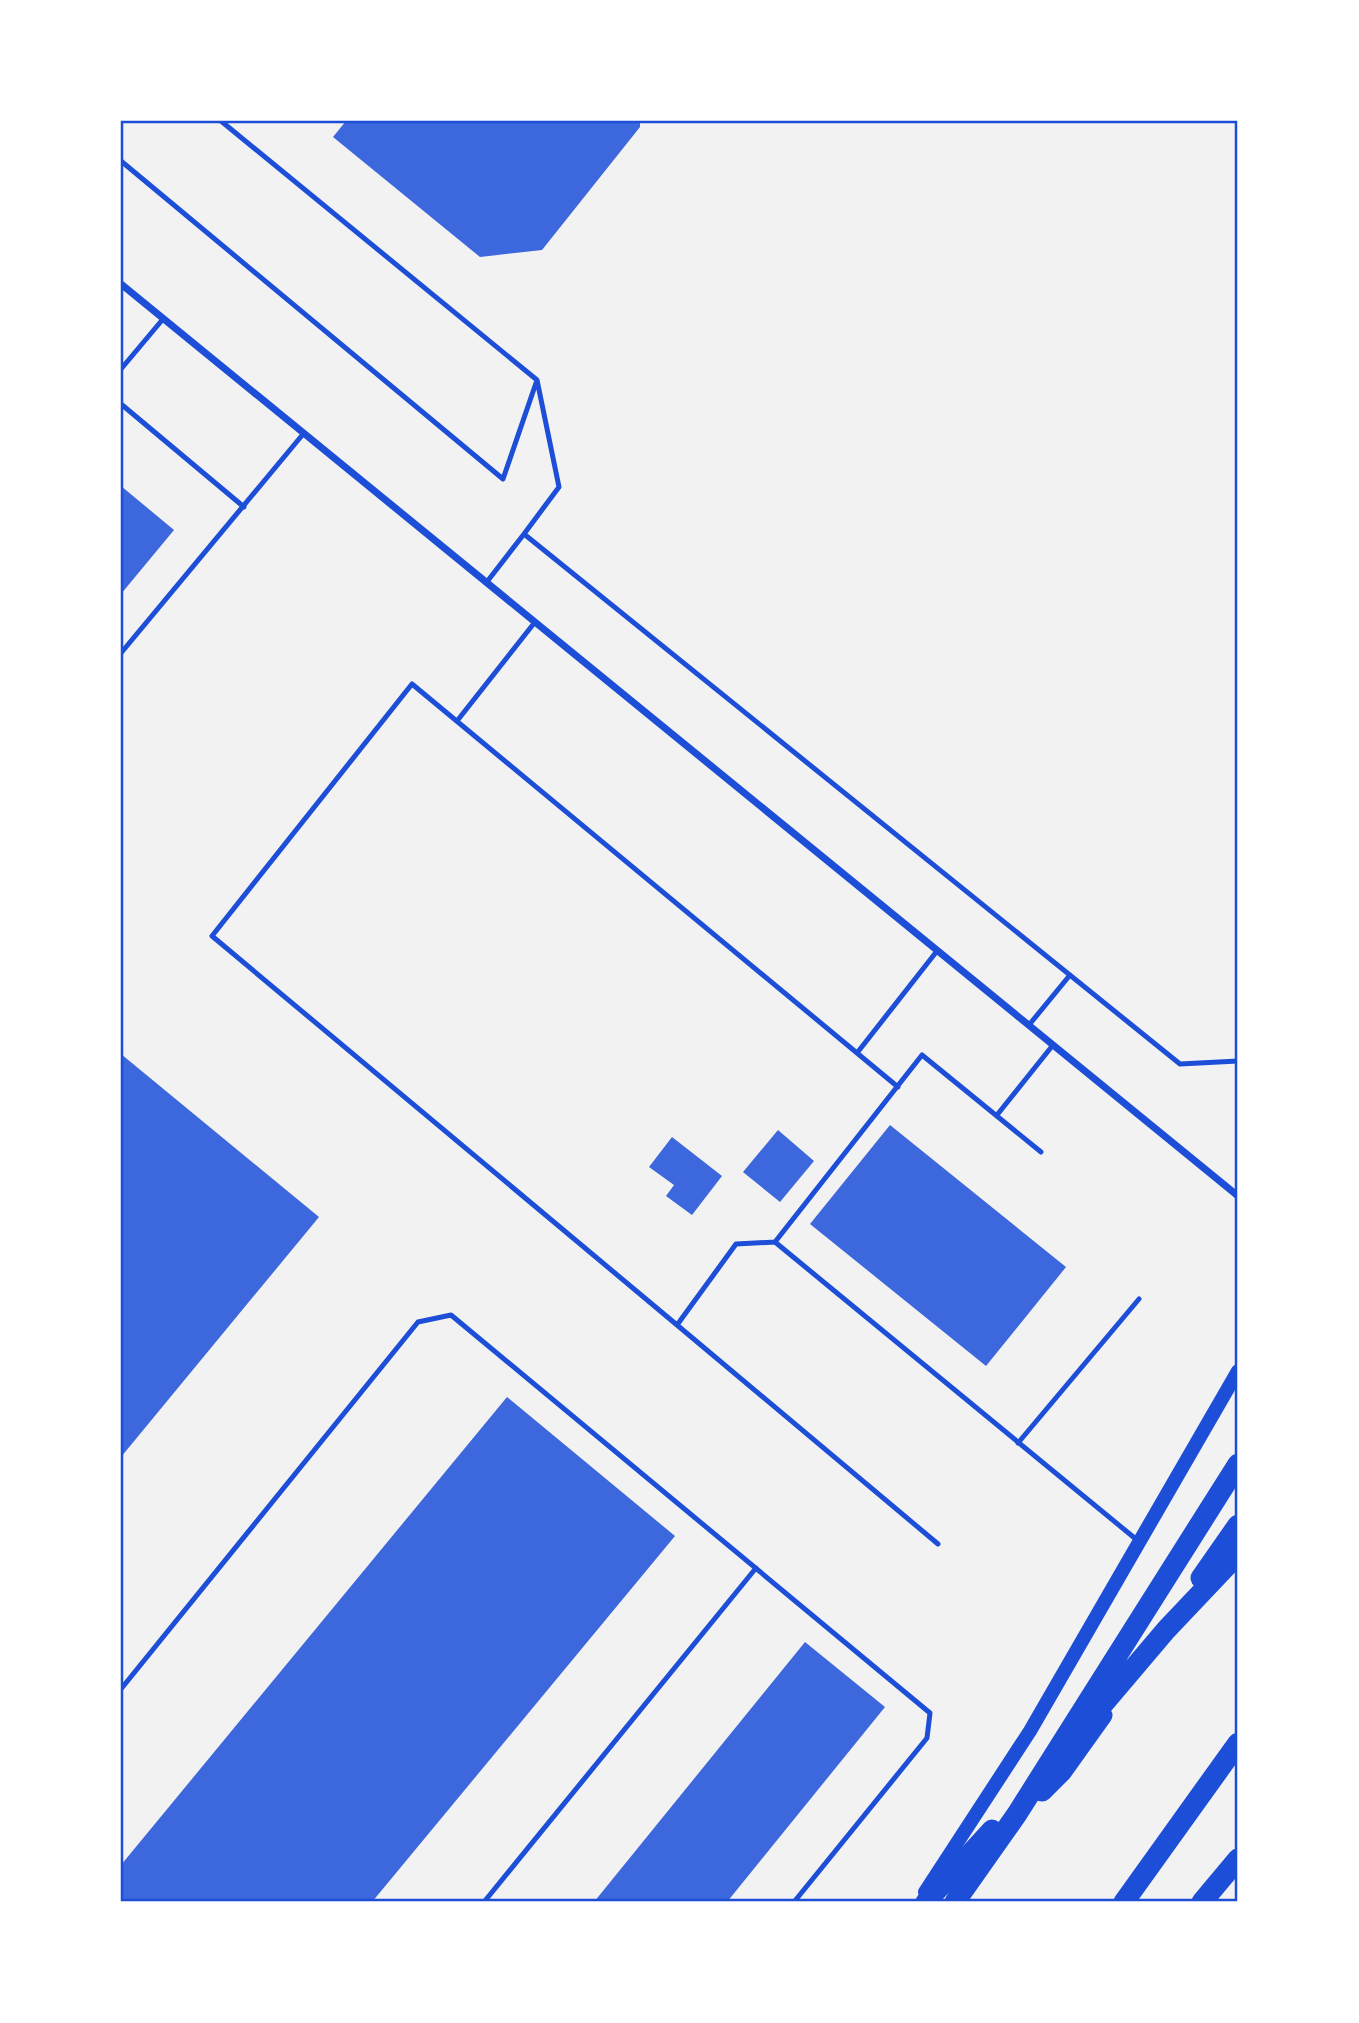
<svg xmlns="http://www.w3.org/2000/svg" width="1359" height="2023" font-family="'Archivo Narrow',sans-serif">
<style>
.building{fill:#3d67dc}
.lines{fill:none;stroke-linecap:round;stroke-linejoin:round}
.service{stroke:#1d4ed8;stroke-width:5}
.minor{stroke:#1d4ed8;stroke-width:7}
.secondary{stroke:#1d4ed8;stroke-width:14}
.motorway{stroke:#1d4ed8;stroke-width:21}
.neatline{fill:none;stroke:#1d4ed8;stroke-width:2.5}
</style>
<rect width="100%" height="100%" fill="#f2f2f2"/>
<!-- building -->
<path class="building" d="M346,121H640V127L542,250L480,257L333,137Z
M121,486L174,530L121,594Z
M121,1054L319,1217L121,1457Z
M890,1125L1066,1267L986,1366L810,1224Z
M778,1130L814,1161L780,1202L743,1172Z
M672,1137L722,1176L692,1215L666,1196L674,1185L649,1167Z
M507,1397L675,1536L372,1902H121V1865Z
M805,1642L885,1707L727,1902H594Z"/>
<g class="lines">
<!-- service -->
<path class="service" d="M221,121L537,380L559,487L524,534L1180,1064L1238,1061
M121,161L503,479L536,383
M121,369L163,319
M121,404L244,507
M486,583L524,534
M121,653L304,433
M457,721L535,622
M1029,1025L1070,975
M857,1053L937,951
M997,1115L1053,1045
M1041,1152L922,1055L775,1242L1137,1540
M775,1242L736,1244L677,1325L938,1544
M677,1325L212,936L412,684L898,1087
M1018,1443L1139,1299
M121,1689L418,1322L451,1315L930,1713L927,1738L794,1902
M484,1902L756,1568"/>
<!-- minor -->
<path class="minor" d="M121,284L1238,1196"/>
<!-- secondary -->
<path class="secondary" d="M925,1892L1030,1731L1238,1371"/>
<!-- motorway -->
<path class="motorway" d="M1201,1578L1238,1525
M1088,1722L1166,1630L1238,1554
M1042,1791L1062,1771L1102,1715
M926,1902L992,1830
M955,1902L1017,1814L1238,1464
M1124,1902L1238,1743
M1202,1902L1238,1859"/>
</g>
<!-- border -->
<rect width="1359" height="2023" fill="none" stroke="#ffffff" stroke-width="245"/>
<rect x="122" y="122" width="1114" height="1778" class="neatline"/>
</svg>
